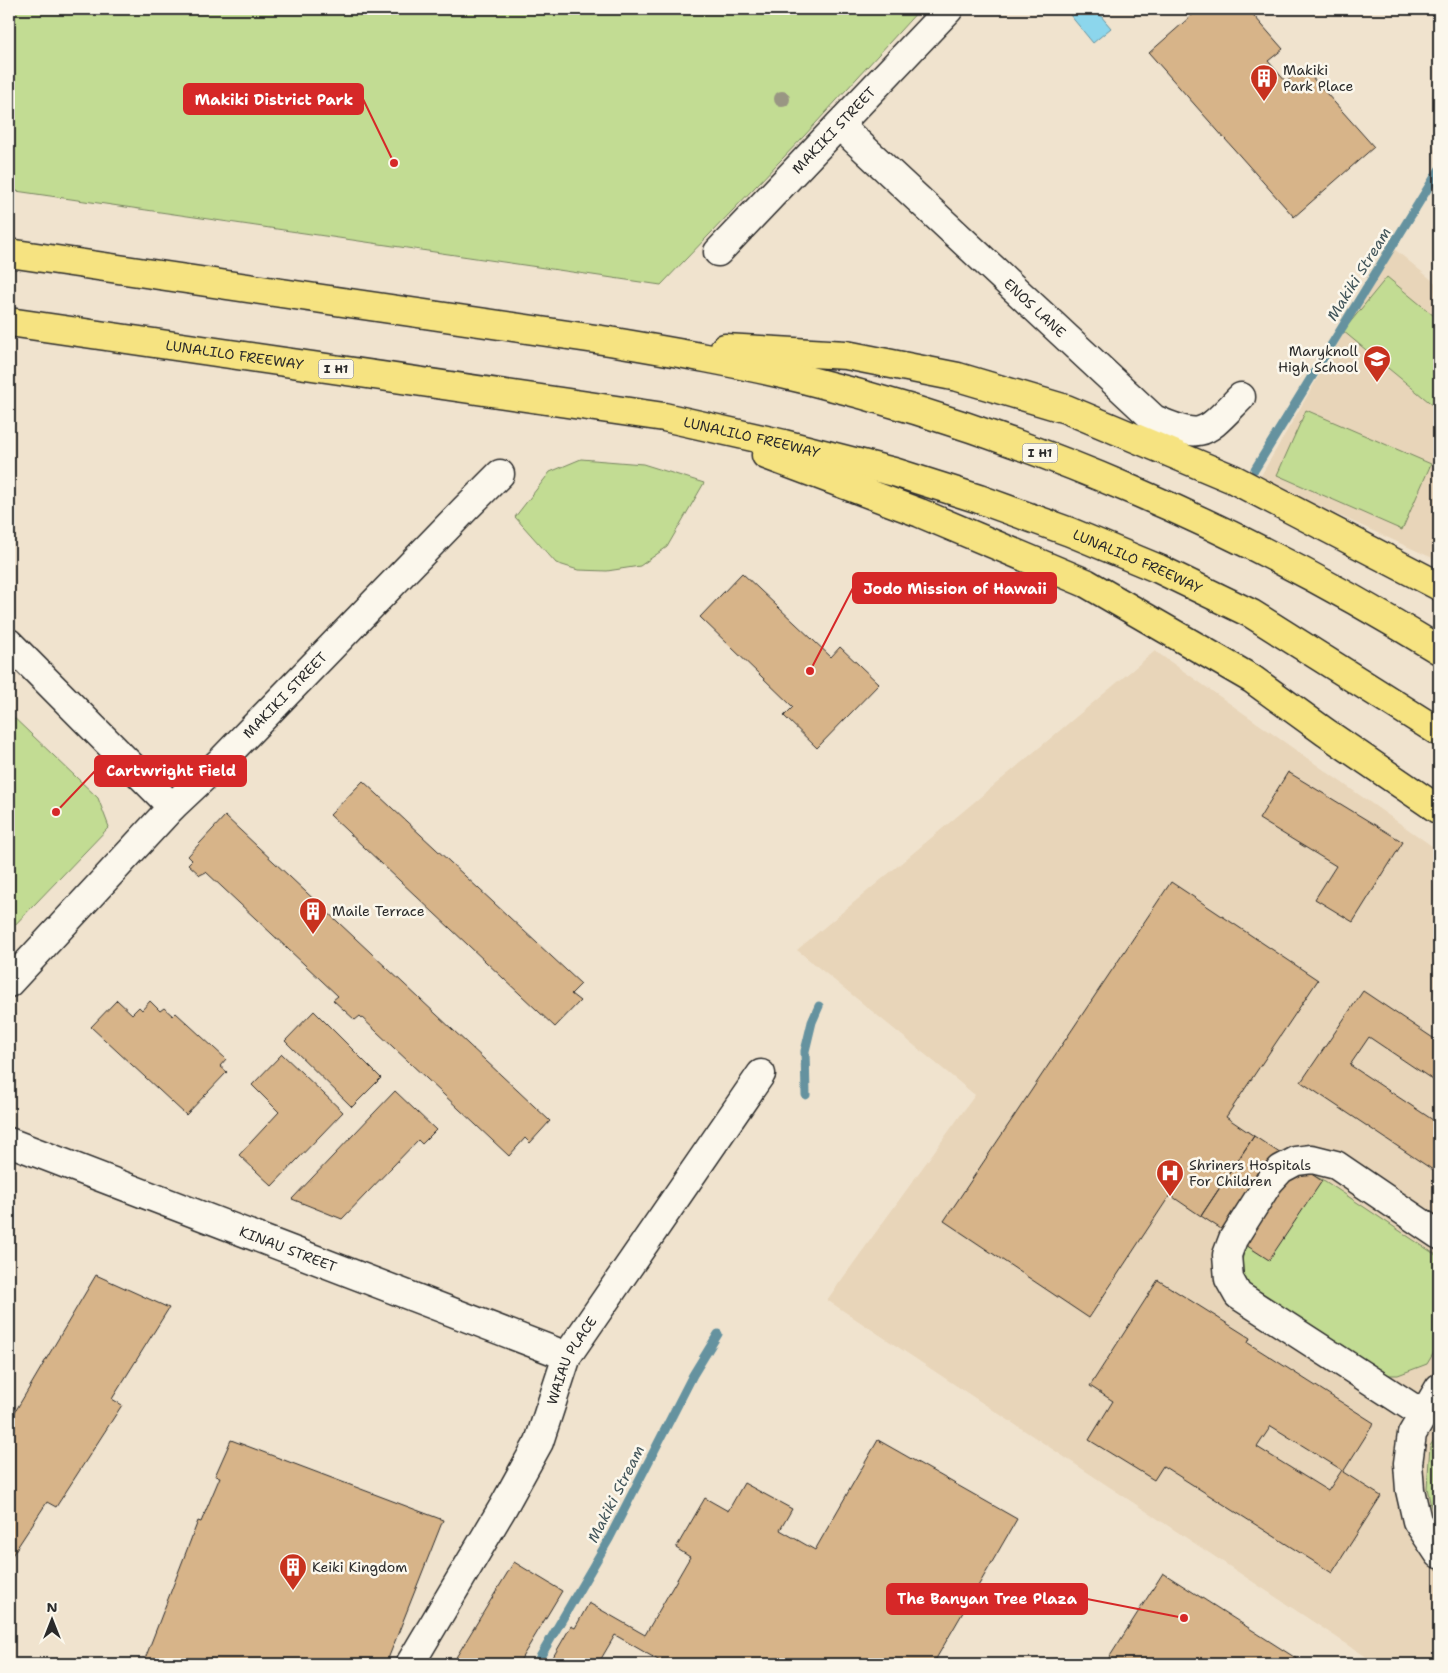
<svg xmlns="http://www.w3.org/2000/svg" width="1448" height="1673" font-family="'Shantell Sans',sans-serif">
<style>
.built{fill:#e8d5b9}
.green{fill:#c2dc93;stroke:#76845f}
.water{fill:#8cd6ec;stroke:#65929f}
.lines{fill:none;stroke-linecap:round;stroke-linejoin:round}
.stream{stroke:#65929f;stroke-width:9}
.building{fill:#d7b489;stroke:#2b2b2b;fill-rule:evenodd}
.minor-casing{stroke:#2b2b2b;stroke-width:31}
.highway-casing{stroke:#2b2b2b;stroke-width:31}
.minor{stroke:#fbf7ec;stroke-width:28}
.highway{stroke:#f6e381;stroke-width:28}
.tree{fill:#999683}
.labels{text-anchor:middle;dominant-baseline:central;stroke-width:5;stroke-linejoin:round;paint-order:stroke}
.shield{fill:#fbf7ec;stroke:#696865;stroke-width:1}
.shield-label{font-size:12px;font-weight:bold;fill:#2b2b2b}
.poi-label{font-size:14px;fill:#2b2b2b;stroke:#fbf7ec;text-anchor:start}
.street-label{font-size:14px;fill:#2b2b2b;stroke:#fbf7ec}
.water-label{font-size:15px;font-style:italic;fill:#43565b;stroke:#fbf7ec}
.leader{fill:none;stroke:#d62828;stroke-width:2}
.callout-dot{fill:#d62828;stroke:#fbf7ec;stroke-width:2}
.callout{fill:#d62828;stroke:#d62828;stroke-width:2}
.callout-label{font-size:15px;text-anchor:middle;font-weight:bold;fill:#fff}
</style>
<rect width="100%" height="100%" fill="#f0e3ce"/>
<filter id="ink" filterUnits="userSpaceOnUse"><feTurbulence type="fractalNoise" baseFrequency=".02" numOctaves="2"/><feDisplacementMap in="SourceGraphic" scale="10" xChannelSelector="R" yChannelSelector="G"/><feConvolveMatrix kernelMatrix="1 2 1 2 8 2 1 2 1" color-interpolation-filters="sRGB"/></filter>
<g filter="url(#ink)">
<!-- built -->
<path class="built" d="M1393,248L1439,286V561L1259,479Z
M1155,651L1439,851V1664H1377L827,1300L975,1095L797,950Z"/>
<!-- green -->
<path class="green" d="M9,9H920L805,135L661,285L9,190Z
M1387,277L1439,320V399L1434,406L1343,331Z
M1306,410L1431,464L1402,530L1277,475Z
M581,459L643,464L704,483L667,547L640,566L607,571L578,570L556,563L515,517L550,472Z
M9,713L98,798L109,827L9,931Z
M1314,1176L1325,1181L1439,1257V1344L1427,1364L1398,1375H1387L1253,1289L1244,1278L1241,1265L1244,1252L1286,1190Z
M1439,1432V1542L1427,1488L1430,1446Z"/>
<!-- water -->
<path class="water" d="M1068,9H1095L1111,28L1093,43L1066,10Z"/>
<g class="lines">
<!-- stream -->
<path class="stream" d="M1255,469L1439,170
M806,1095L805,1051L812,1022L819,1006
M536,1664L609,1539L693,1375L718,1334"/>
</g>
<!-- building -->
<path class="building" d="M1199,9H1248L1283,49L1268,61L1286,82L1303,67L1374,147L1294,217L1149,53Z
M742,573L831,657L840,647L879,684L817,748L784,716L793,707L700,617Z
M1288,772L1403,842L1353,922L1315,899L1336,866L1259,819Z
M363,781L581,984L571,994L580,1001L555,1027L330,815Z
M225,816L550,1121L530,1143L525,1138L509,1156L360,1016L355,1020L333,1000L338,996L206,872L200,875L188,864L192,860L188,856Z
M1171,882L1318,980L1226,1117L1254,1136L1201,1216L1170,1195L1089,1318L944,1221Z
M1363,991L1439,1042V1084L1369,1037L1350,1065L1439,1124V1174L1301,1082Z
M117,1000L132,1014L139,1007L142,1010L150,1001L160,1011L164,1008L173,1016L176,1013L226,1059L220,1066L227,1072L186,1115L91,1027Z
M314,1011L381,1078L352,1107L285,1041Z
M282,1054L343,1112L272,1186L239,1155L279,1112L252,1085Z
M395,1091L436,1130L422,1144L418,1140L342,1219L292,1199Z
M1254,1136L1322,1181L1269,1260L1201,1216Z
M96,1275L169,1308L112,1399L122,1405L56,1507L47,1502L9,1560V1422Z
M1158,1280L1250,1338L1248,1343L1374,1423L1343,1472L1381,1496L1332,1573L1163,1466L1154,1480L1089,1440L1113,1401L1090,1386ZM1271,1426L1342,1470L1328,1491L1257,1447Z
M231,1440L443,1520L386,1664H143L198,1521L201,1522L220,1477L215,1476Z
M878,1440L1017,1519L933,1664H665L615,1635L598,1664H549L571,1626L575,1628L589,1603L645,1635L690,1557L676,1548L705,1498L728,1511L744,1483L792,1509L780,1530L815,1550Z
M514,1562L562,1591L518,1664H452Z
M1163,1573L1305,1664H1105Z"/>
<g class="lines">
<!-- minor casing -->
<g class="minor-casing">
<g id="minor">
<path id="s1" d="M839,125L1154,419C1204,441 1204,434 1241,397"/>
<path id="s2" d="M718,252L949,9"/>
<path d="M9,643L172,807"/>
<path id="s3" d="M9,983L172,807L221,761L465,509L500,474"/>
<path id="s4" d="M9,1142L567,1356"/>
<path d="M1439,1388L1412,1434L1408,1463L1410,1490L1417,1521L1439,1554"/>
<path d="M1424,1415L1238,1295L1229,1279L1227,1255L1233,1239L1269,1182L1281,1169L1296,1161L1312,1159L1336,1165L1439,1235"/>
<path id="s5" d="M410,1664L502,1509L539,1442L567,1356L761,1074"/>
</g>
</g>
<!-- highway casing -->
<g class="highway-casing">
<g id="highway">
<path d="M9,253L609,341C674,352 739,363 803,379C1027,434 1243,529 1439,650"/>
<path id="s6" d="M9,322L664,417L784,444L894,472L979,499L1070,532L1159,569L1252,614L1439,732"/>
<path d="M725,348L846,355L958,377L1066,409L1233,479L1439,586"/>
<path d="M766,455L920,513L1086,583L1252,679L1325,732L1439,810"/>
</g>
</g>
<!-- minor -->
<use href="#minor" class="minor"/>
<!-- highway -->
<use href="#highway" class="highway"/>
</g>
<!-- trees -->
<circle class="tree" cx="782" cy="99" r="8"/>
</g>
<!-- icons -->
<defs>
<g id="building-pin" transform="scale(1.4375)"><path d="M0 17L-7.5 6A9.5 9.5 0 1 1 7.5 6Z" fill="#c8321e" stroke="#fbf7ec"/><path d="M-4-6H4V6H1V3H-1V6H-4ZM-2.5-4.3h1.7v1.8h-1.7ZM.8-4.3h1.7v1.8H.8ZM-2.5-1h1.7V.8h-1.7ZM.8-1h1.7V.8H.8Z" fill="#fff"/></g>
<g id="school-pin" transform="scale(1.4375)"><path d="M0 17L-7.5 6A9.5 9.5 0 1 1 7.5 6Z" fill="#c8321e" stroke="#fbf7ec"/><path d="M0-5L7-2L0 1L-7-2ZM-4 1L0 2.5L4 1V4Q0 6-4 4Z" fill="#fff"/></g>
<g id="hospital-pin" transform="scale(1.4375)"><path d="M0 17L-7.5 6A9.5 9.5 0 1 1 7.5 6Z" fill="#c8321e" stroke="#fbf7ec"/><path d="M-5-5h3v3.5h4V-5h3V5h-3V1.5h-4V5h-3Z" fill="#fff"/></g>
</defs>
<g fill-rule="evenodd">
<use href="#building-pin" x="1264" y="78"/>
<use href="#school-pin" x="1377" y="359"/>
<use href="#building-pin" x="313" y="911"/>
<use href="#hospital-pin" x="1170" y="1173"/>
<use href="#building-pin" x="293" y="1567"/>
</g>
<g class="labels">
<!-- shield labels -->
<g class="shield">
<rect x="318.5" y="359.5" width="35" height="19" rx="4"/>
<rect x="1022.5" y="443.5" width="35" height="19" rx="4"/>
</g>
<g class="shield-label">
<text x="336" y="369">I H1</text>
<text x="1040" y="453">I H1</text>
</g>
<!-- poi labels -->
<g class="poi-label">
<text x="1283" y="70">Makiki<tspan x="1283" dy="16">Park Place</tspan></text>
<text x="1358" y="351" text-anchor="end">Maryknoll<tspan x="1358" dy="16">High School</tspan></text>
<text x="332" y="911">Maile Terrace</text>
<text x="1189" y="1165">Shriners Hospitals<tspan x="1189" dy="16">For Children</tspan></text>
<text x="312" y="1567">Keiki Kingdom</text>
</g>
<!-- street labels -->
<g class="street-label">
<text stroke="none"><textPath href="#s2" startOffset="168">MAKIKI STREET</textPath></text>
<text stroke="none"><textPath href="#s1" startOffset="268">ENOS LANE</textPath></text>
<text stroke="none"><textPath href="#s6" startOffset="228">LUNALILO FREEWAY</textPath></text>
<text stroke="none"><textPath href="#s6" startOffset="752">LUNALILO FREEWAY</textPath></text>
<text stroke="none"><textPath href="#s6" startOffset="1158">LUNALILO FREEWAY</textPath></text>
<text stroke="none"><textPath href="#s3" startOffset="399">MAKIKI STREET</textPath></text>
<text stroke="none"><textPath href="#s4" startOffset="299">KINAU STREET</textPath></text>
<text stroke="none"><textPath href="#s5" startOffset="345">WAIAU PLACE</textPath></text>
</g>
<!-- water labels -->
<g class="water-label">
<text transform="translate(1359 274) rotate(-58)">Makiki Stream</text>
<text transform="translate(616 1494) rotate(-63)">Makiki Stream</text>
</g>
</g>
<!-- callouts -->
<path class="leader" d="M394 163L363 99M810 671L853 588M56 812L95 771M1184 1618L1087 1599"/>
<g class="callout-dot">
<circle cx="394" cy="163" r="5"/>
<circle cx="810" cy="671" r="5"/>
<circle cx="56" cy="812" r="5"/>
<circle cx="1184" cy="1618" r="5"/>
</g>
<g class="callout">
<rect x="184" y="84" width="179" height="30" rx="5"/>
<rect x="853" y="573" width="203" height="30" rx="5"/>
<rect x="95" y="756" width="151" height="30" rx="5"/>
<rect x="887" y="1584" width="200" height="30" rx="5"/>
</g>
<g class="callout-label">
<text x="274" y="105">Makiki District Park</text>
<text x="955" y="594">Jodo Mission of Hawaii</text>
<text x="171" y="776">Cartwright Field</text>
<text x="987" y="1604">The Banyan Tree Plaza</text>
</g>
<!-- margin -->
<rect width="1448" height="1673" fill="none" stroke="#fbf7ec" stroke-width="30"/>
<rect x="15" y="15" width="1418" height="1643" fill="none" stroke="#2b2b2b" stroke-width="2" filter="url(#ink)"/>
<!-- north arrow -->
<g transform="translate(52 1620)" stroke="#fbf7ec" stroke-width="4" paint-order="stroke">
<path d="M0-4L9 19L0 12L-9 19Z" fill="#2b2b2b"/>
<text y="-8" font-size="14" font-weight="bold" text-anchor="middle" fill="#2b2b2b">N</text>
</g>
</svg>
